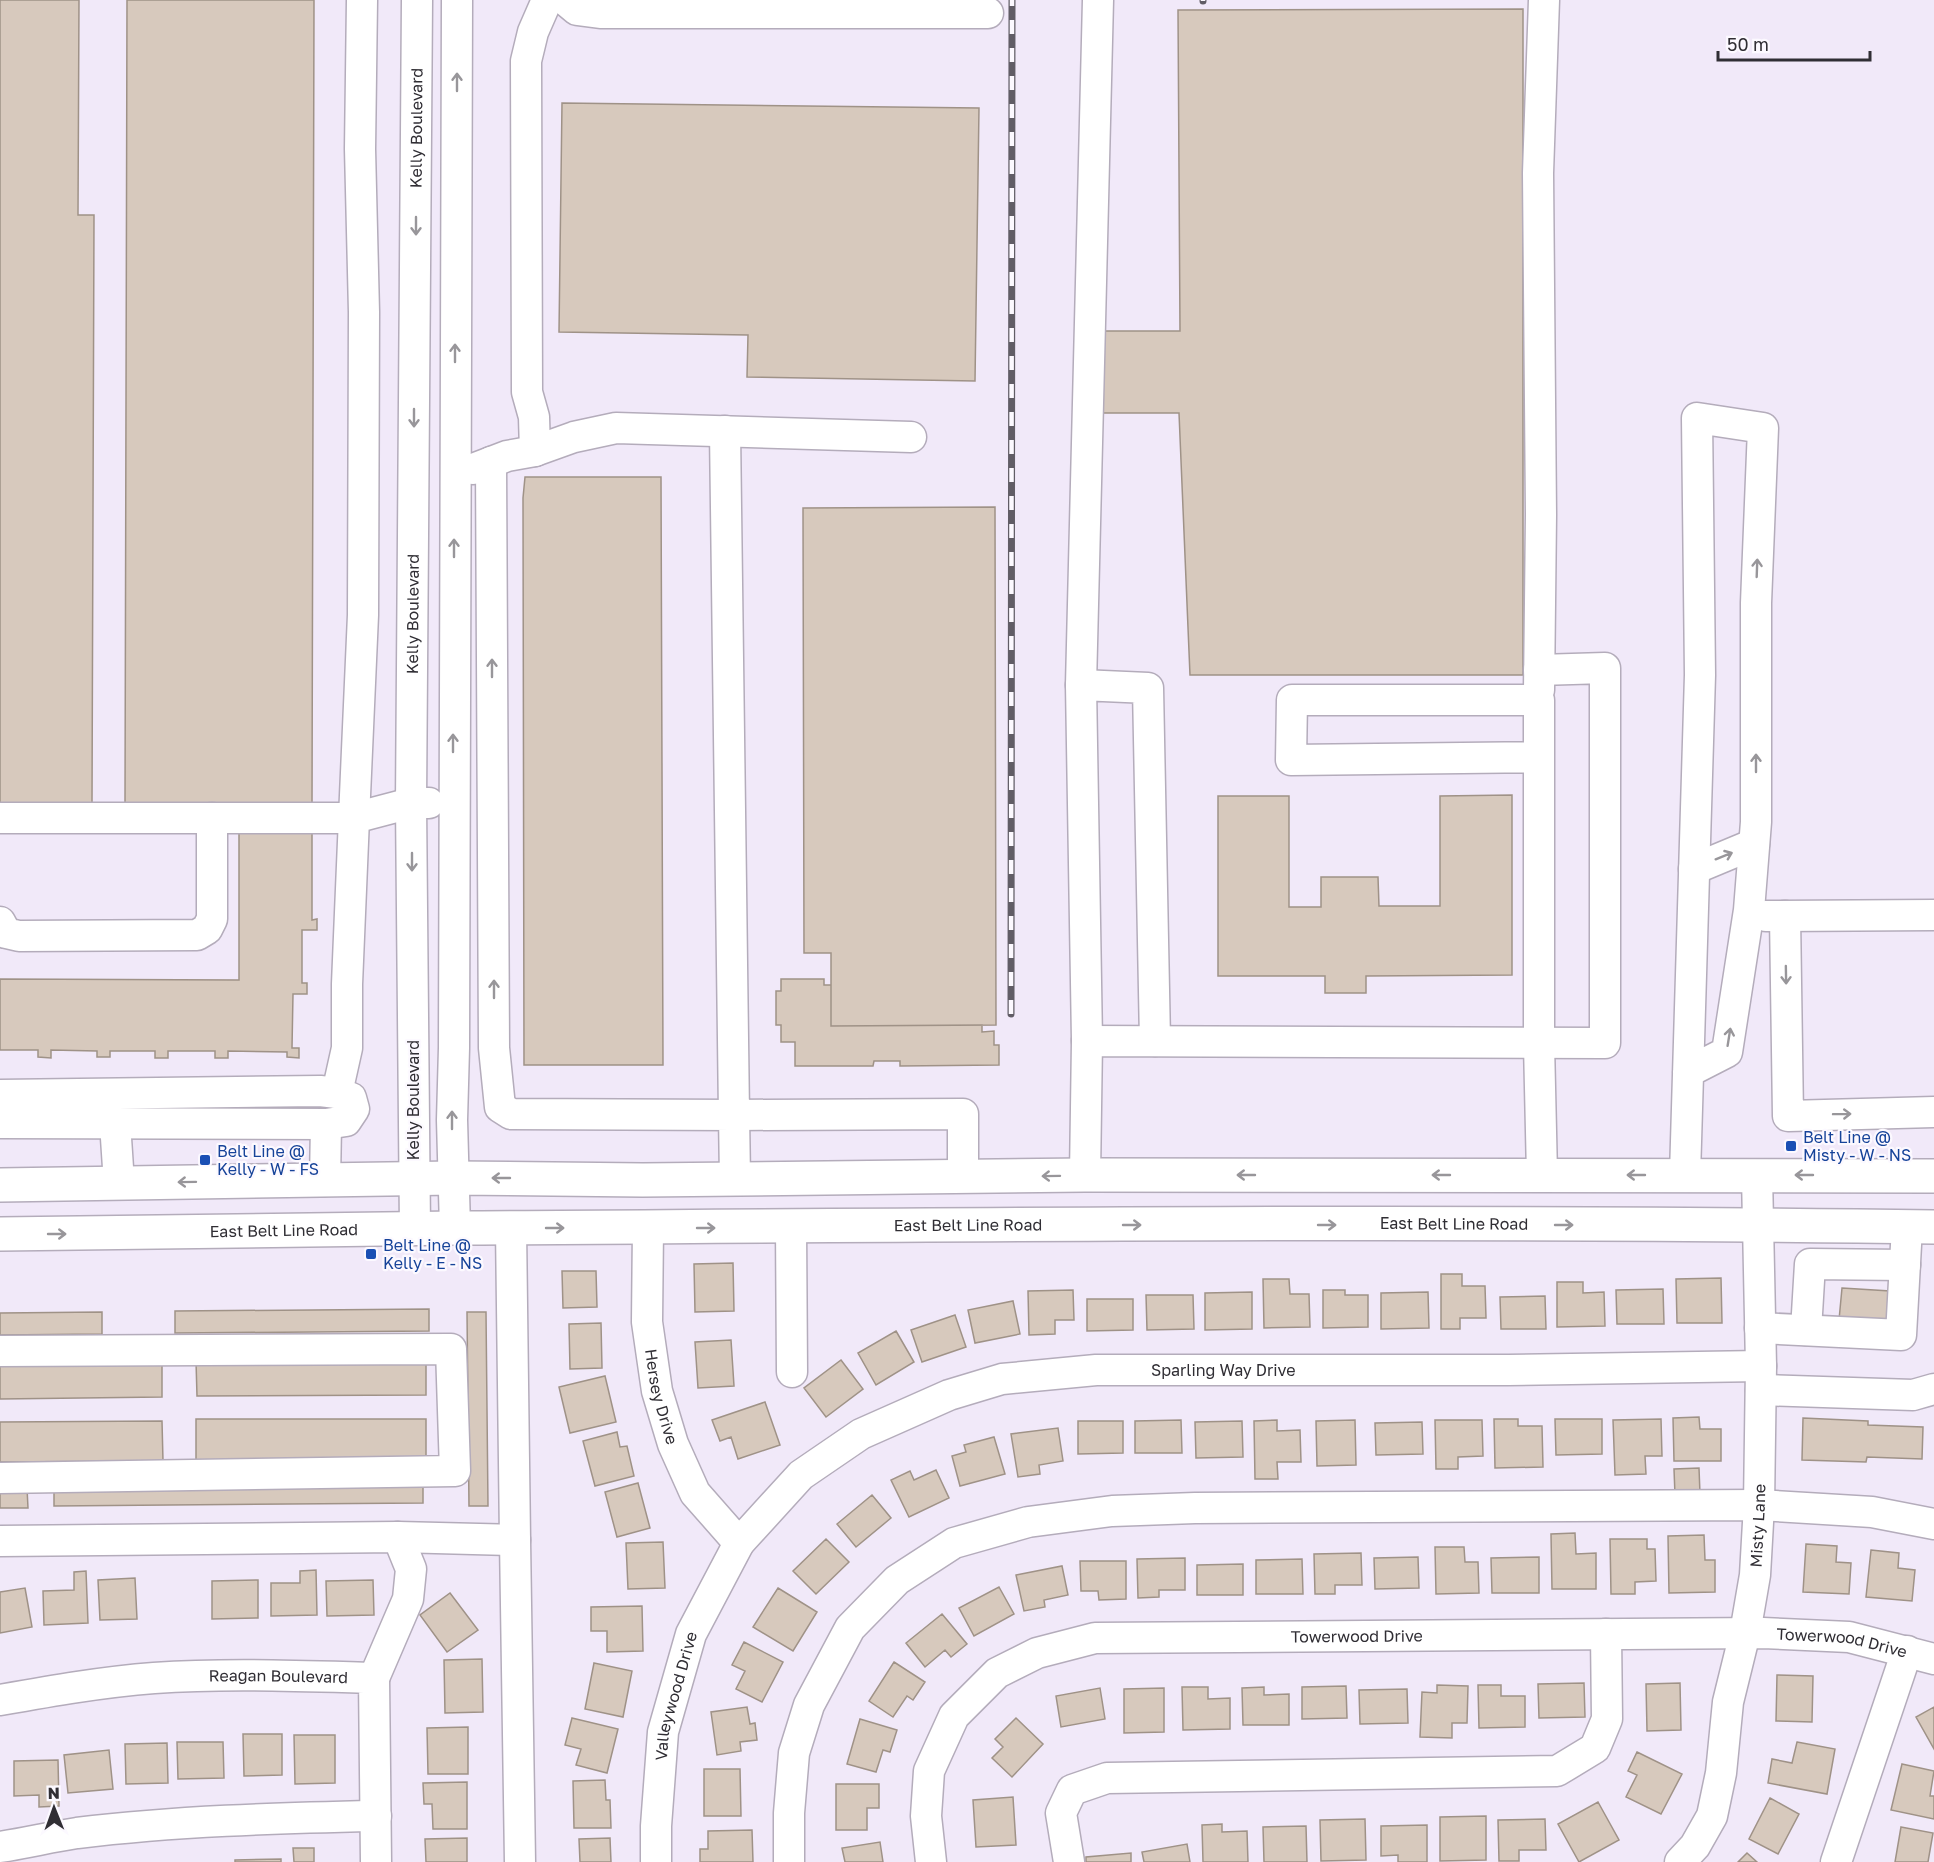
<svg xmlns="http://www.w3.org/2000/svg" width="1934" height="1862" font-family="'Golos Text',sans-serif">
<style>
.building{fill:#d7c9bd;stroke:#9f9287;stroke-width:1.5}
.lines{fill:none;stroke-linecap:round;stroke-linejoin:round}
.minor-casing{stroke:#b4acbb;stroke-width:33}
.major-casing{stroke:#b4acbb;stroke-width:36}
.minor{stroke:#fff;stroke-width:30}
.major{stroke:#fff;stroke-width:33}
.rail-casing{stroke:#615d66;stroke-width:7}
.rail{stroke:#fcf9ff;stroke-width:4.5;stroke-dasharray:14;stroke-linecap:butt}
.oneway{stroke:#98969a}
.transit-dot{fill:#1a4fb4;stroke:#fcf9ff;stroke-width:2}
.labels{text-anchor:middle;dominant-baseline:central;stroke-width:4.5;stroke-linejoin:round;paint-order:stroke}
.street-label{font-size:16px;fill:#302e34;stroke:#fcf9ff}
.transit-label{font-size:16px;fill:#164399;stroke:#fcf9ff;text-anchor:start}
</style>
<rect width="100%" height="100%" fill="#f1e9f9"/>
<!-- building -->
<path class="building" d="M0,0H79L78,215H94L92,804H0Z
M127,0H314L312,805L125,804Z
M1523,9V675H1190L1179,413H1102V331H1180L1178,10Z
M562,103L979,108L975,381L747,377L748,335L559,332Z
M525,477H661L663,1065H524L523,498Z
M995,507L996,1025L831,1026V953H804L803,508Z
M1512,795V975L1366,976V993H1325V976H1218V796H1289V907H1321V877H1378L1379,906H1440V796Z
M239,832L312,833V920L317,919V930H302V983H307V994H293L292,1048H299V1058L287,1057V1052L228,1051V1058H215V1051H168V1058H155V1051H110V1057H97V1051L51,1050V1058L38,1057V1050H0V979L239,980Z
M781,979H824V985H831V1026L982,1025V1032L994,1031V1045H999V1065L900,1066V1061H874L873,1066H795V1042H781V1025H776V991H781Z
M733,1263L734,1311L695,1312L694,1264Z
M562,1271H596L597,1307L563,1308Z
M1441,1274H1462V1286H1485L1486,1318H1460V1329H1441Z
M1721,1278L1722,1323H1677L1676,1279Z
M1263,1279H1289L1290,1294H1309L1310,1327L1264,1328Z
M1557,1282H1583V1293L1604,1292L1605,1326L1557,1327Z
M1842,1288L1890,1291L1888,1323L1839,1320Z
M1663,1289L1664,1324H1617L1616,1290Z
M1073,1290L1074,1320H1055V1334L1029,1335L1028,1291Z
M1323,1290H1345V1295H1368V1327L1323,1328Z
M1252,1292V1329L1205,1330V1293Z
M1428,1292L1429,1328L1381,1329V1293Z
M1146,1295H1193L1194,1329L1147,1330Z
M1545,1296L1546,1329H1501L1500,1297Z
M1087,1299H1133V1330L1087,1331Z
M1013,1301L1020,1334L975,1343L968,1310Z
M429,1309V1331L175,1333V1311Z
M102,1312V1334L0,1335V1313Z
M467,1312H486L488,1506H469Z
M955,1315L966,1347L922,1362L911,1330Z
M601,1323L602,1368L570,1369L569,1324Z
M896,1331L914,1362L876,1385L858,1353Z
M731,1340L734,1386L698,1388L695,1342Z
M426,1359V1395L197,1396L196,1361Z
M841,1360L863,1389L826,1417L804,1388Z
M162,1361V1397L0,1399V1363Z
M605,1376L616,1422L570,1433L559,1387Z
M765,1402L780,1445L738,1459L731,1437L720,1441L712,1420Z
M1699,1417L1700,1429H1721V1461H1674L1673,1418Z
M1803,1418L1868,1421V1425L1923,1427L1922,1459L1867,1457L1866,1462L1802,1460Z
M196,1419H426V1460H196Z
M1494,1419H1518V1426H1542L1543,1467L1495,1468Z
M1555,1419H1602V1454L1556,1455Z
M1661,1419L1662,1456H1645L1646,1474L1615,1475L1613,1420Z
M1181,1420L1182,1453H1135V1421Z
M1277,1420V1431L1300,1430L1301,1462H1277L1278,1479H1255L1254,1421Z
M1355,1420L1356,1465L1317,1466L1316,1421Z
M1435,1420H1482L1483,1456L1458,1457V1469H1436Z
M162,1421L163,1461L0,1462V1422Z
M1078,1421H1123V1453L1078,1454Z
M1242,1421L1243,1457L1196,1458L1195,1422Z
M1422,1422L1423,1454L1376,1455L1375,1423Z
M1058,1428L1063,1461L1039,1465L1040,1474L1018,1477L1011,1434Z
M617,1432L620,1447L627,1446L634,1476L595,1486L583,1441Z
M994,1437L1005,1474L960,1486L952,1456L966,1452L964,1445Z
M1699,1468L1700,1494L1675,1495L1674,1469Z
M936,1470L949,1498L909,1517L891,1480L910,1471L914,1480Z
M638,1483L650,1528L617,1537L605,1492Z
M423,1486V1503L54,1506V1488Z
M0,1488H27L28,1508H0Z
M872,1495L891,1518L856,1547L837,1524Z
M1575,1533L1576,1554L1596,1553V1589H1552L1551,1534Z
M1704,1535L1705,1560H1715V1592L1669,1593L1668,1536Z
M826,1539L849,1562L816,1594L793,1571Z
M1610,1539H1647V1549H1655L1656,1581L1635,1582V1594H1611Z
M663,1542L665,1588L628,1589L626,1543Z
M1806,1544L1837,1546L1836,1562L1851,1563L1849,1594L1803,1592Z
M1435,1547H1464L1465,1562H1478L1479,1593L1436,1594Z
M1871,1550L1899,1553L1898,1568L1915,1570L1912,1601L1866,1597Z
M1361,1553L1362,1585H1335V1594H1315L1314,1554Z
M1418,1557L1419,1588L1375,1589L1374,1558Z
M1539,1557V1593H1492L1491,1558Z
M1185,1558V1590H1159V1597L1138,1598L1137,1559Z
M1302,1559L1303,1594H1256V1560Z
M1080,1561H1126V1599L1099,1600L1098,1591H1081Z
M1243,1564V1595H1197V1565Z
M1062,1566L1068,1595L1044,1600L1045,1607L1024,1611L1016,1575Z
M316,1570L317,1615L271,1616V1583H300V1571Z
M86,1571L88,1623L44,1625L43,1591L74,1590V1572Z
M135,1578L137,1619L100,1620L98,1580Z
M258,1580V1618L212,1619V1581Z
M373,1580L374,1615L327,1616L326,1581Z
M999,1587L1014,1614L974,1636L959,1608Z
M25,1588L32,1627L0,1633V1592Z
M778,1588L817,1612L793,1651L753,1627Z
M450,1593L478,1630L447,1652L420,1615Z
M642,1606L643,1651L607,1652V1631H591V1607Z
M942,1614L967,1644L951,1657L945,1650L925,1667L906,1643Z
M744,1642L783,1662L762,1702L736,1689L745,1671L732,1665Z
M482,1659L483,1712L445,1713L444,1660Z
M894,1662L925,1682L913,1700L907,1696L893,1717L869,1701Z
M594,1663L632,1671L623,1717L585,1709Z
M1777,1675L1813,1676L1812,1722L1776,1721Z
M1584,1683L1585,1717L1539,1718L1538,1684Z
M1680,1683L1681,1730L1647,1731L1646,1684Z
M1437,1685L1468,1686L1467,1723H1452V1738L1420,1737L1422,1692L1437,1693Z
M1478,1685H1501V1696H1525V1727L1479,1728Z
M1346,1686L1347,1718L1302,1719V1687Z
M1182,1687H1208V1699L1230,1698V1729L1183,1730Z
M1264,1687V1695L1289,1694V1725H1243L1242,1688Z
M1100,1688L1105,1719L1061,1727L1056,1696Z
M1164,1688V1732L1124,1733V1689Z
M1407,1689L1408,1723L1360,1724L1359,1690Z
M747,1707L750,1724L755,1723L757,1740L740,1742L741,1751L717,1755L711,1712Z
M1934,1707V1749L1916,1717Z
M572,1718L618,1729L607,1773L576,1765L581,1749L565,1745Z
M1016,1718L1043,1744L1012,1777L992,1758L1003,1747L995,1739Z
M860,1719L897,1730L890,1752L883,1750L876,1772L847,1764Z
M468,1727V1774H428L427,1728Z
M243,1734H282V1775L244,1776Z
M294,1735H335V1783L295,1784Z
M177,1742H223L224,1778L178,1779Z
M1797,1742L1835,1749L1827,1794L1768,1783L1772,1759L1792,1763Z
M167,1743L168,1783L126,1784L125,1744Z
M109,1750L113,1789L68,1793L64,1755Z
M1637,1752L1682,1774L1661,1814L1626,1797L1637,1775L1628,1771Z
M58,1760L59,1806L39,1807V1795L14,1796V1761Z
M1902,1764L1934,1771L1930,1796H1934V1819L1891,1810Z
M704,1769H740L741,1816H704Z
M605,1780L606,1800H610L611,1828H574L573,1781Z
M467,1782V1829H433L432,1804H424L423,1783Z
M836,1784H879V1808H867V1830H836Z
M1013,1797L1016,1845L976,1847L973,1800Z
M1770,1798L1799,1814L1778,1854L1749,1839Z
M1598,1802L1619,1840L1579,1862L1558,1824Z
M1486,1816V1860L1440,1861V1817Z
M1365,1819L1366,1860L1321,1861L1320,1820Z
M1545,1819L1546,1850H1519V1861H1499L1498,1820Z
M1222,1824V1832L1247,1831L1248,1862H1203L1202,1825Z
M1427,1825V1862H1398V1855L1381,1856V1826Z
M1306,1826L1307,1862H1264L1263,1827Z
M1901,1827L1933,1833L1928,1862H1895Z
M752,1830L753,1862H700V1849H708V1831Z
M467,1838V1862H426L425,1839Z
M610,1838L611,1862H580L579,1839Z
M880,1842L883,1862H845L842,1848Z
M1187,1844L1190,1862H1144L1142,1852Z
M293,1848H314V1862H294Z
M1131,1853V1862H1086V1857Z
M1747,1853L1757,1862H1738Z
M281,1859V1862H235V1860Z"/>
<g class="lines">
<!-- minor casing -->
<g class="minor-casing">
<g id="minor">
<path d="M565,0L577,10L600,13H988"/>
<path d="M725,431L734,1115L963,1114V1176"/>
<path d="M535,451L574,437L616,428L911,437"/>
<path d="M491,462L494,1048L500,1107L511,1114L734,1115L735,1179"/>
<path d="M473,469L507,456L535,451L534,417L527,392L526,61L533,32L547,0"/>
<path d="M1081,685L1098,0"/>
<path d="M1539,690L1541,515L1538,173L1544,0"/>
<path d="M1538,757L1291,760L1292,700H1539V1044L1542,1175"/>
<path d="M0,818H354L363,615L364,312L360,149L362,0"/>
<path d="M1694,869L1754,844"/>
<path d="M1766,916L1934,915"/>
<path d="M1785,916L1788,1116L1934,1112"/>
<path d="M0,922L6,933L19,936L197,935L207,929L212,919V818"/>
<path d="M1087,1041L1081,685L1148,688L1155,1041"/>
<path d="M337,1093L347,1048V984L354,818L411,803H429"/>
<path d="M0,1095L320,1091L337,1093L351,1098L354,1109L346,1121L326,1124L0,1123"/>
<path d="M115,1123L119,1183"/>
<path d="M1085,1175L1087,1041L1605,1043V668L1539,670"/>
<path d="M1685,1175L1700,675L1697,418L1763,428L1756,603V822L1749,910L1727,1052L1688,1072"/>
<path d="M325,1181L326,1124"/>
<path d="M791,1227L792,1372"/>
<path d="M455,1228L452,1120L454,1048L457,0"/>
<path id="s1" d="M648,1228L647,1322L657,1391L673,1444L695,1493L739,1543"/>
<path id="s2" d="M415,1229L411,803L417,0"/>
<path d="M1760,1328L1901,1335L1907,1227"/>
<path d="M1806,1330L1810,1264L1905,1265"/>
<path d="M0,1351L451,1349L455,1471L0,1478"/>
<path d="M1761,1390L1913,1395L1934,1389"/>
<path d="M398,1537L515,1540L511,1228"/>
<path d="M515,1540L520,1862"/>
<path d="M0,1541L398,1537L411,1569L408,1599L374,1678"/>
<path id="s3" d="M0,1700C51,1691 102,1682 154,1678C227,1673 301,1676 374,1678L376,1862"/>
<path d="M0,1847C26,1843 51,1837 77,1833C176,1821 276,1818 376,1816"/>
<path id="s4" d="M656,1862V1826L663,1732L691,1634L739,1543L801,1475L861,1434L949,1395L1002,1379L1096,1370H1508L1761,1366"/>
<path d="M789,1862V1813L794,1753L809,1705L850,1628L897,1580L954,1543L1028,1522L1112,1511L1195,1508L1759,1505L1872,1512L1934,1524"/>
<path id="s5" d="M931,1862L926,1816L929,1771L954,1716L997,1673L1037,1653L1095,1638L1763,1633L1849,1637L1934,1659"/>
<path d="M1069,1862L1061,1813L1072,1790L1107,1778L1557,1771L1595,1748L1607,1719L1606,1634"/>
<path id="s6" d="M1680,1862L1695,1846L1712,1816L1721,1773L1728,1702L1745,1633L1755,1575L1759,1505L1761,1366L1757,1175"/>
<path d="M1836,1862L1907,1651"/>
</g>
</g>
<!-- major casing -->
<g class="major-casing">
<g id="major">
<path d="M0,1185L454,1178L643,1180L1085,1175L1934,1176"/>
<path id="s7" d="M0,1234C152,1233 304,1229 457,1228C949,1225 1442,1220 1934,1227"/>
</g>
</g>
<!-- minor -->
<use href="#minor" class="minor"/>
<!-- major -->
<use href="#major" class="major"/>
<!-- rail casing -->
<g class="rail-casing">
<path id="rail" d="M1203,1V0
M1011,1014L1012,0"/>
</g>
<!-- rail -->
<use href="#rail" class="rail"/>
</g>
<!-- one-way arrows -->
<defs><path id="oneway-shaft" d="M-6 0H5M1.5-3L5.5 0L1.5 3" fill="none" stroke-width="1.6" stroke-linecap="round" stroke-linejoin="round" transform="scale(1.5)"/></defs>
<g class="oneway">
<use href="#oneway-shaft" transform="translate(457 82) rotate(-90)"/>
<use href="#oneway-shaft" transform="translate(416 226) rotate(90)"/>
<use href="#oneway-shaft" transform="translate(455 353) rotate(-90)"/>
<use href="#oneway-shaft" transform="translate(414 418) rotate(90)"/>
<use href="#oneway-shaft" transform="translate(454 548) rotate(-90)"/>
<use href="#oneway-shaft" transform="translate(1757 568) rotate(-88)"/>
<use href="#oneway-shaft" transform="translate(492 668) rotate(-90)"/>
<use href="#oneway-shaft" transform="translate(453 743) rotate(-90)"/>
<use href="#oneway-shaft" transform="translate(1756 763) rotate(-90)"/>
<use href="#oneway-shaft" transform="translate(1724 856) rotate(-22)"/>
<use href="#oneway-shaft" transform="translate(412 862) rotate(90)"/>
<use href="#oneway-shaft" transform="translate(1786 975) rotate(89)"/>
<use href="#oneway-shaft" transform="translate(494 989) rotate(-90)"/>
<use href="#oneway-shaft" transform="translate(1729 1037) rotate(-81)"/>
<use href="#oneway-shaft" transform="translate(1842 1114) rotate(-1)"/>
<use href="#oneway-shaft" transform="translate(452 1120) rotate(-90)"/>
<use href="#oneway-shaft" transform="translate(1246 1175) rotate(-180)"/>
<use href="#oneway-shaft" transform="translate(1441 1175) rotate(-180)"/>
<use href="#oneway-shaft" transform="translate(1636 1175) rotate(180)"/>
<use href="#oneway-shaft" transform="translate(1804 1175) rotate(-180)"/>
<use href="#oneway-shaft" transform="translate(1051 1176) rotate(179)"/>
<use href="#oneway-shaft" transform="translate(501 1178) rotate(-180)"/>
<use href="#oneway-shaft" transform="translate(187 1182) rotate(179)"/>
<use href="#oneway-shaft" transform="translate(1132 1225)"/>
<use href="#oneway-shaft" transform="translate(1327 1225)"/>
<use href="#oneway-shaft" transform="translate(1564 1225)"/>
<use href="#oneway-shaft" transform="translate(555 1228)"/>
<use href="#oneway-shaft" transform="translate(706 1228)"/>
<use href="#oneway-shaft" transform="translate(57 1234)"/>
</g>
<!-- markers -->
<g class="transit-dot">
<rect x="1785" y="1140" width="12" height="12" rx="3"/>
<rect x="199" y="1154" width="12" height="12" rx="3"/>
<rect x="365" y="1248" width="12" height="12" rx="3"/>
</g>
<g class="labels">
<!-- street labels -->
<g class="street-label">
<text stroke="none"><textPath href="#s2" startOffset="1101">Kelly Boulevard</textPath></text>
<text stroke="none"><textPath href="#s2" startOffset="615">Kelly Boulevard</textPath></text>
<text transform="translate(413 1100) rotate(-90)">Kelly Boulevard</text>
<text stroke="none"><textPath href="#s7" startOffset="1454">East Belt Line Road</textPath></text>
<text stroke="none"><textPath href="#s7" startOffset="968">East Belt Line Road</textPath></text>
<text stroke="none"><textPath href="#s7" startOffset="284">East Belt Line Road</textPath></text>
<text stroke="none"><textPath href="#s4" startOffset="873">Sparling Way Drive</textPath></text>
<text stroke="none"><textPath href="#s1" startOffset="170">Hersey Drive</textPath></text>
<text stroke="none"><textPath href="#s6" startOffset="351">Misty Lane</textPath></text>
<text stroke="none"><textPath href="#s5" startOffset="579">Towerwood Drive</textPath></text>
<text stroke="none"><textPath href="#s5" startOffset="1065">Towerwood Drive</textPath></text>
<text stroke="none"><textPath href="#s3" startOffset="280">Reagan Boulevard</textPath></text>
<text stroke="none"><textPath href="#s4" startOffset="168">Valleywood Drive</textPath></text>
</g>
<!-- transit labels -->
<g class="transit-label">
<text x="1803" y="1137">Belt Line @<tspan x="1803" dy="18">Misty - W - NS</tspan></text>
<text x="217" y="1151">Belt Line @<tspan x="217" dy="18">Kelly - W - FS</tspan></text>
<text x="383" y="1245">Belt Line @<tspan x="383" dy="18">Kelly - E - NS</tspan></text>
</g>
</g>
<!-- north arrow -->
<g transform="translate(54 1808) rotate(359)" stroke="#fcf9ff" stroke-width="4.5" paint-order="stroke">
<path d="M0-4.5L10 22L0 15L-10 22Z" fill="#302e34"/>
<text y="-9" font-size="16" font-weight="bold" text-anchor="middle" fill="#302e34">N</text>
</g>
<!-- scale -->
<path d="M1718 51v9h152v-9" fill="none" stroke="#302e34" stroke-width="3"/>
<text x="1727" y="51" font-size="18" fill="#302e34" stroke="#fcf9ff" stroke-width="4.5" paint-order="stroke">50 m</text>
</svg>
